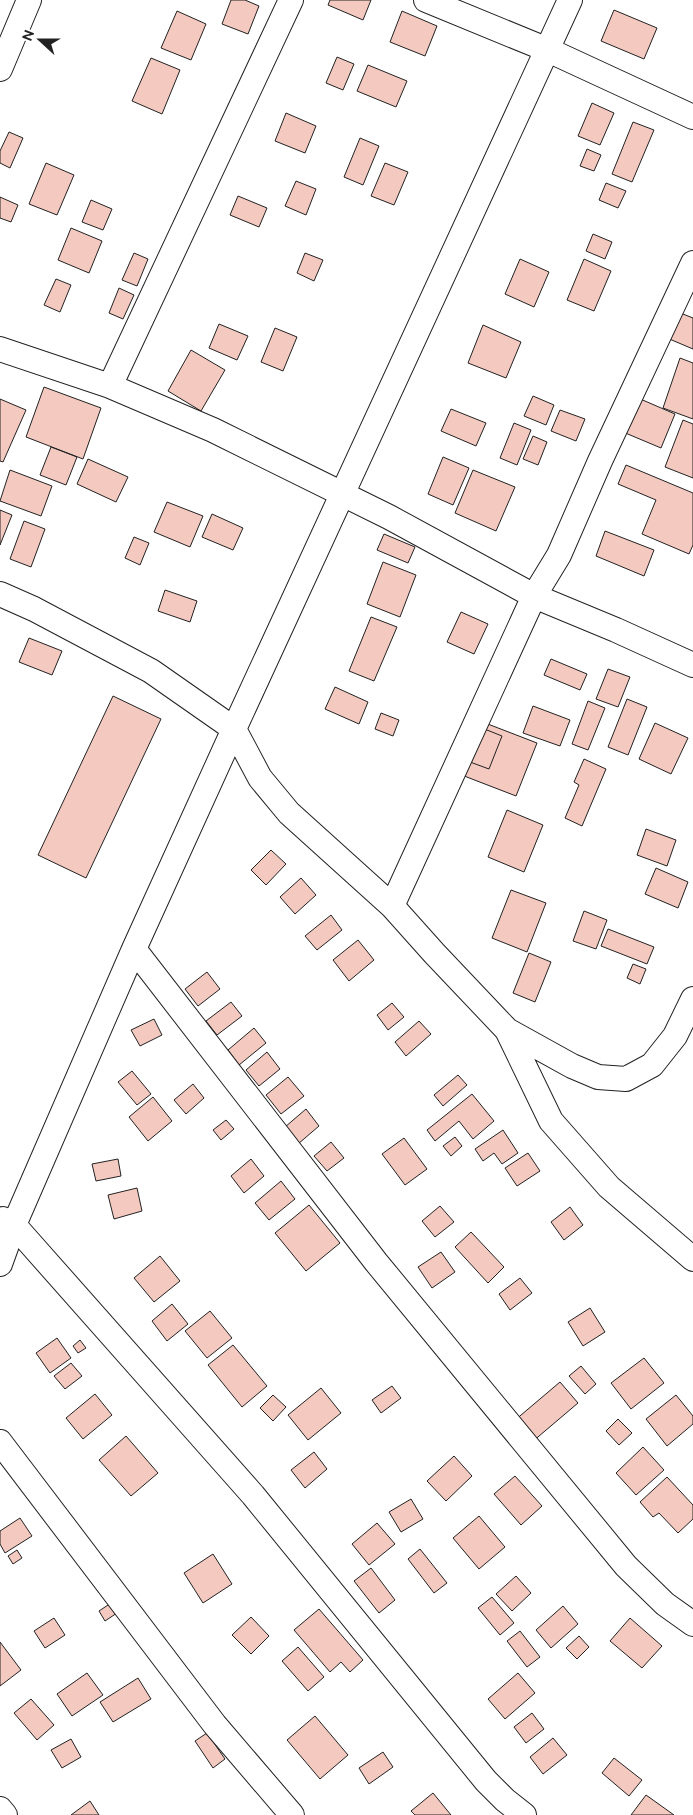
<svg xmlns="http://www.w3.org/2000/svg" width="693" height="1815" font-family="Ubuntu,sans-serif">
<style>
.building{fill:#f3c9c0;stroke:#222}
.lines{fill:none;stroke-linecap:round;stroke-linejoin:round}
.minor-casing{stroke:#222;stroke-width:26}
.minor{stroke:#fff;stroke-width:24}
</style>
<rect width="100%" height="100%" fill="#fff"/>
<!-- building -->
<path class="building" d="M231,0H245L259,6L248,34L222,24Z
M330,0H371L363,20L328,5Z
M614,10L657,28L644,59L601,41Z
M177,11L206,24L191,60L161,48Z
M402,11L437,26L425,56L390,42Z
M337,57L354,64L343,90L326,83Z
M151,58L180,70L162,114L132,101Z
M368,65L407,81L396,107L357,91Z
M592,103L614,113L600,145L578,136Z
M286,113L316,126L305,153L275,141Z
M633,122L654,130L632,182L612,174Z
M9,132L23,138L10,168L0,163V151Z
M360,138L379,146L363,185L344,177Z
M587,149L601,155L594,171L580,166Z
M46,163L74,175L57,215L29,204Z
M385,163L408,172L394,205L371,196Z
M296,181L316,189L306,215L285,206Z
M606,183L626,191L618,208L599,200Z
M238,196L267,208L259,227L230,215Z
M0,197L18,205L11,222L0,218Z
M91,200L112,209L103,230L82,222Z
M71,228L102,241L89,273L58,260Z
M593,234L612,242L605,259L586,251Z
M134,253L148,259L137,286L122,280Z
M305,253L323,260L314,281L297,273Z
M520,259L549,272L534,307L505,294Z
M584,259L611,271L594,311L567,300Z
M56,279L71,285L60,312L44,305Z
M119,288L134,295L123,319L109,313Z
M678,312L693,318V349L667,338Z
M219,324L248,336L237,360L209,348Z
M483,325L521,342L506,378L468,363Z
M275,328L297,337L283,371L261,362Z
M191,350L225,370L201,411L168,391Z
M680,358L693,363V419L663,408Z
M44,387L101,408L83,459L26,437Z
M533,396L554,405L546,425L524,416Z
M638,398L675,414L661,448L623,432Z
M0,399L26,410L3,462L0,461Z
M451,409L486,423L476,446L441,431Z
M560,410L585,419L576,441L551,431Z
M683,420L693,424V478L665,467Z
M514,423L531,430L517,465L500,458Z
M533,436L547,442L538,465L523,459Z
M51,447L77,457L66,485L40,475Z
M443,457L469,468L453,505L428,494Z
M88,459L128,477L116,502L77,484Z
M626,465L693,493V545L689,554L642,534L656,500L618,484Z
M10,470L52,486L41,516L0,501Z
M473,470L515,487L496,531L455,513Z
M167,502L203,516L190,547L154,532Z
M0,510L12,515L0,545Z
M212,514L243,528L233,550L202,537Z
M24,521L45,529L31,567L10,559Z
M605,531L654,550L644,576L596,556Z
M384,534L415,547L408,563L377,550Z
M134,537L149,543L140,565L125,558Z
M383,562L416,575L400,617L367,604Z
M165,590L197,601L190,622L158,611Z
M461,612L488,624L474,654L447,642Z
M371,617L397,627L374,681L349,671Z
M29,638L62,651L52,675L19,662Z
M551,659L587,674L580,690L544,675Z
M608,669L630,677L618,707L596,699Z
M335,687L368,702L359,724L325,709Z
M113,696L161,719L86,878L38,855Z
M627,699L647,707L628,755L608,747Z
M588,701L605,708L588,750L572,744Z
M533,706L570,720L560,746L523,733Z
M381,713L399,720L393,736L375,729Z
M480,721L537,743L516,796L459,774Z
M655,723L688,738L671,774L639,759Z
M482,728L502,736L489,769L470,762Z
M584,759L606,769L582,826L565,818L579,785L574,782Z
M507,810L543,825L524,872L488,857Z
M646,829L676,840L667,866L637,855Z
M271,850L286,864L266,885L251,870Z
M656,868L688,882L678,908L645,894Z
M301,878L316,895L295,914L280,897Z
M511,890L546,903L527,952L492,938Z
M584,911L607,920L596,949L573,941Z
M331,915L342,930L317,950L305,936Z
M608,929L654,947L647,964L601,946Z
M358,940L374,960L349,981L333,960Z
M529,953L551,962L535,1002L513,993Z
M633,964L646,969L640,984L627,978Z
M207,972L220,989L198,1006L185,989Z
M231,1002L242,1016L217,1035L206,1021Z
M392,1003L404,1017L388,1030L377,1015Z
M154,1019L162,1035L140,1046L131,1030Z
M419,1021L431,1034L406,1056L395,1042Z
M254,1028L266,1043L239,1065L228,1050Z
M267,1052L280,1069L259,1086L246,1070Z
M132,1071L151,1094L137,1105L118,1082Z
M458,1075L467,1085L443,1106L434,1095Z
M288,1077L304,1096L281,1114L266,1095Z
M193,1084L204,1098L186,1114L174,1100Z
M472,1094L494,1121L473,1139L459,1121L435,1141L427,1130Z
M153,1097L172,1121L148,1141L129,1117Z
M306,1109L319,1126L298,1144L285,1127Z
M226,1120L234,1129L221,1140L213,1130Z
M503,1130L518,1153L502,1164L494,1153L483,1161L475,1149Z
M455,1137L462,1146L451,1156L443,1146Z
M404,1138L427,1169L405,1185L382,1154Z
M331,1142L344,1158L327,1171L314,1156Z
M528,1153L540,1171L517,1186L505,1168Z
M118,1159L121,1176L96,1181L92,1164Z
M251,1159L264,1176L244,1193L231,1176Z
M281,1181L295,1199L269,1220L255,1203Z
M137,1188L142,1211L114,1219L108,1195Z
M309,1205L340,1243L306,1271L275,1233Z
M440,1206L454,1222L435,1237L422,1221Z
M570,1207L583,1225L564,1240L551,1222Z
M471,1232L504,1267L488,1283L455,1247Z
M441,1252L455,1272L432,1288L418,1267Z
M160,1256L180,1281L154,1302L134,1278Z
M520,1278L532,1293L510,1310L499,1294Z
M172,1304L188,1324L167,1341L152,1321Z
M590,1308L605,1332L583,1346L568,1322Z
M210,1311L232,1338L207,1358L185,1331Z
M57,1338L71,1358L50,1373L36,1353Z
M80,1340L86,1348L78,1353L73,1346Z
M233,1345L267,1386L242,1407L208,1365Z
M644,1358L664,1383L631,1409L611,1383Z
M71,1363L82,1376L65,1389L54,1376Z
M581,1366L596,1384L585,1394L569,1376Z
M560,1382L578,1403L532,1442L514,1421Z
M392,1386L401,1398L381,1413L372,1400Z
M321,1388L341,1413L308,1440L288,1415Z
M95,1394L112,1415L83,1439L66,1418Z
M273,1395L286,1407L273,1421L260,1408Z
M676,1395L693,1416V1424L667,1446L646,1419Z
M618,1419L632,1433L619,1445L606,1431Z
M126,1436L158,1473L131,1496L99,1460Z
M643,1447L664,1470L636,1495L616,1473Z
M314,1452L327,1469L305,1488L291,1470Z
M454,1456L472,1476L446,1501L427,1481Z
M515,1476L542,1506L521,1525L494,1494Z
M667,1477L693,1505V1519L678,1533L659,1513L653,1517L640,1502Z
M411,1499L423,1519L401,1532L389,1512Z
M479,1516L505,1547L479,1569L453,1538Z
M20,1518L32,1536L5,1553L0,1544V1531Z
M377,1523L395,1544L369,1565L352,1544Z
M420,1549L447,1583L434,1593L408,1559Z
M17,1550L22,1558L13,1564L8,1556Z
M213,1554L232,1584L203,1603L184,1573Z
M371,1568L395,1600L379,1613L354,1581Z
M516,1576L531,1593L512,1611L496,1594Z
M492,1597L514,1623L500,1635L478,1608Z
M111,1603L117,1613L105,1621L99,1611Z
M563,1606L578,1624L551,1648L536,1630Z
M319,1609L363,1660L350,1672L341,1662L330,1672L294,1630Z
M251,1617L269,1636L251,1654L232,1635Z
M54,1618L65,1635L45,1648L34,1631Z
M630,1618L662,1646L642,1668L610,1641Z
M520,1631L540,1657L527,1667L507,1641Z
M579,1636L589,1647L577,1659L566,1648Z
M0,1642L21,1670L0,1686Z
M298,1647L324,1677L308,1691L282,1661Z
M87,1673L103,1695L72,1716L57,1694Z
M518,1673L535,1693L505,1719L488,1699Z
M138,1678L151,1699L113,1722L100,1702Z
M31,1699L54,1725L37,1740L14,1713Z
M532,1713L544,1729L526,1743L514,1727Z
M315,1716L348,1755L320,1779L287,1740Z
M207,1733L225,1759L213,1768L195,1741Z
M553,1738L567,1755L543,1774L530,1757Z
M71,1739L81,1757L62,1768L51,1750Z
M383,1752L393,1767L369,1784L359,1768Z
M614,1758L642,1780L629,1796L602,1773Z
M433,1793L451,1815H415L411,1811Z
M646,1795L674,1815H631Z
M90,1801L99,1815H71Z"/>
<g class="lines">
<!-- minor casing -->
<g class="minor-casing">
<path id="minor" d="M426,0L548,50L693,117
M0,69L29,0
M0,349L110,386L213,430L389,517L534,596L616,630L693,665
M110,386L291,0
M0,594L34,609L151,671L234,729L260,778L289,813L392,906L434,953L507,1030L551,1121L609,1187L693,1259
M392,906L534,596L559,555L600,461L693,263
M134,949L376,1262L626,1566L665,1604L693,1624
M507,1030L572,1066L598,1077L626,1079L652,1065L675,1036L693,999
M3,1219L14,1225L253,1495L486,1781L505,1800L524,1815
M0,1264L14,1225L134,949L234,729L570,0
M0,1442L215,1725L292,1815
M0,1809L5,1815"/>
</g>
<!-- minor -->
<use href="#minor" class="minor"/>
</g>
<!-- north arrow -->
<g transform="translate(40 40) rotate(291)" stroke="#ffffff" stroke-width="4" paint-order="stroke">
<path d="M0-4L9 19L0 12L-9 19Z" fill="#222222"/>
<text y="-8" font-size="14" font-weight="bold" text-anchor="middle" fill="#222222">N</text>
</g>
</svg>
